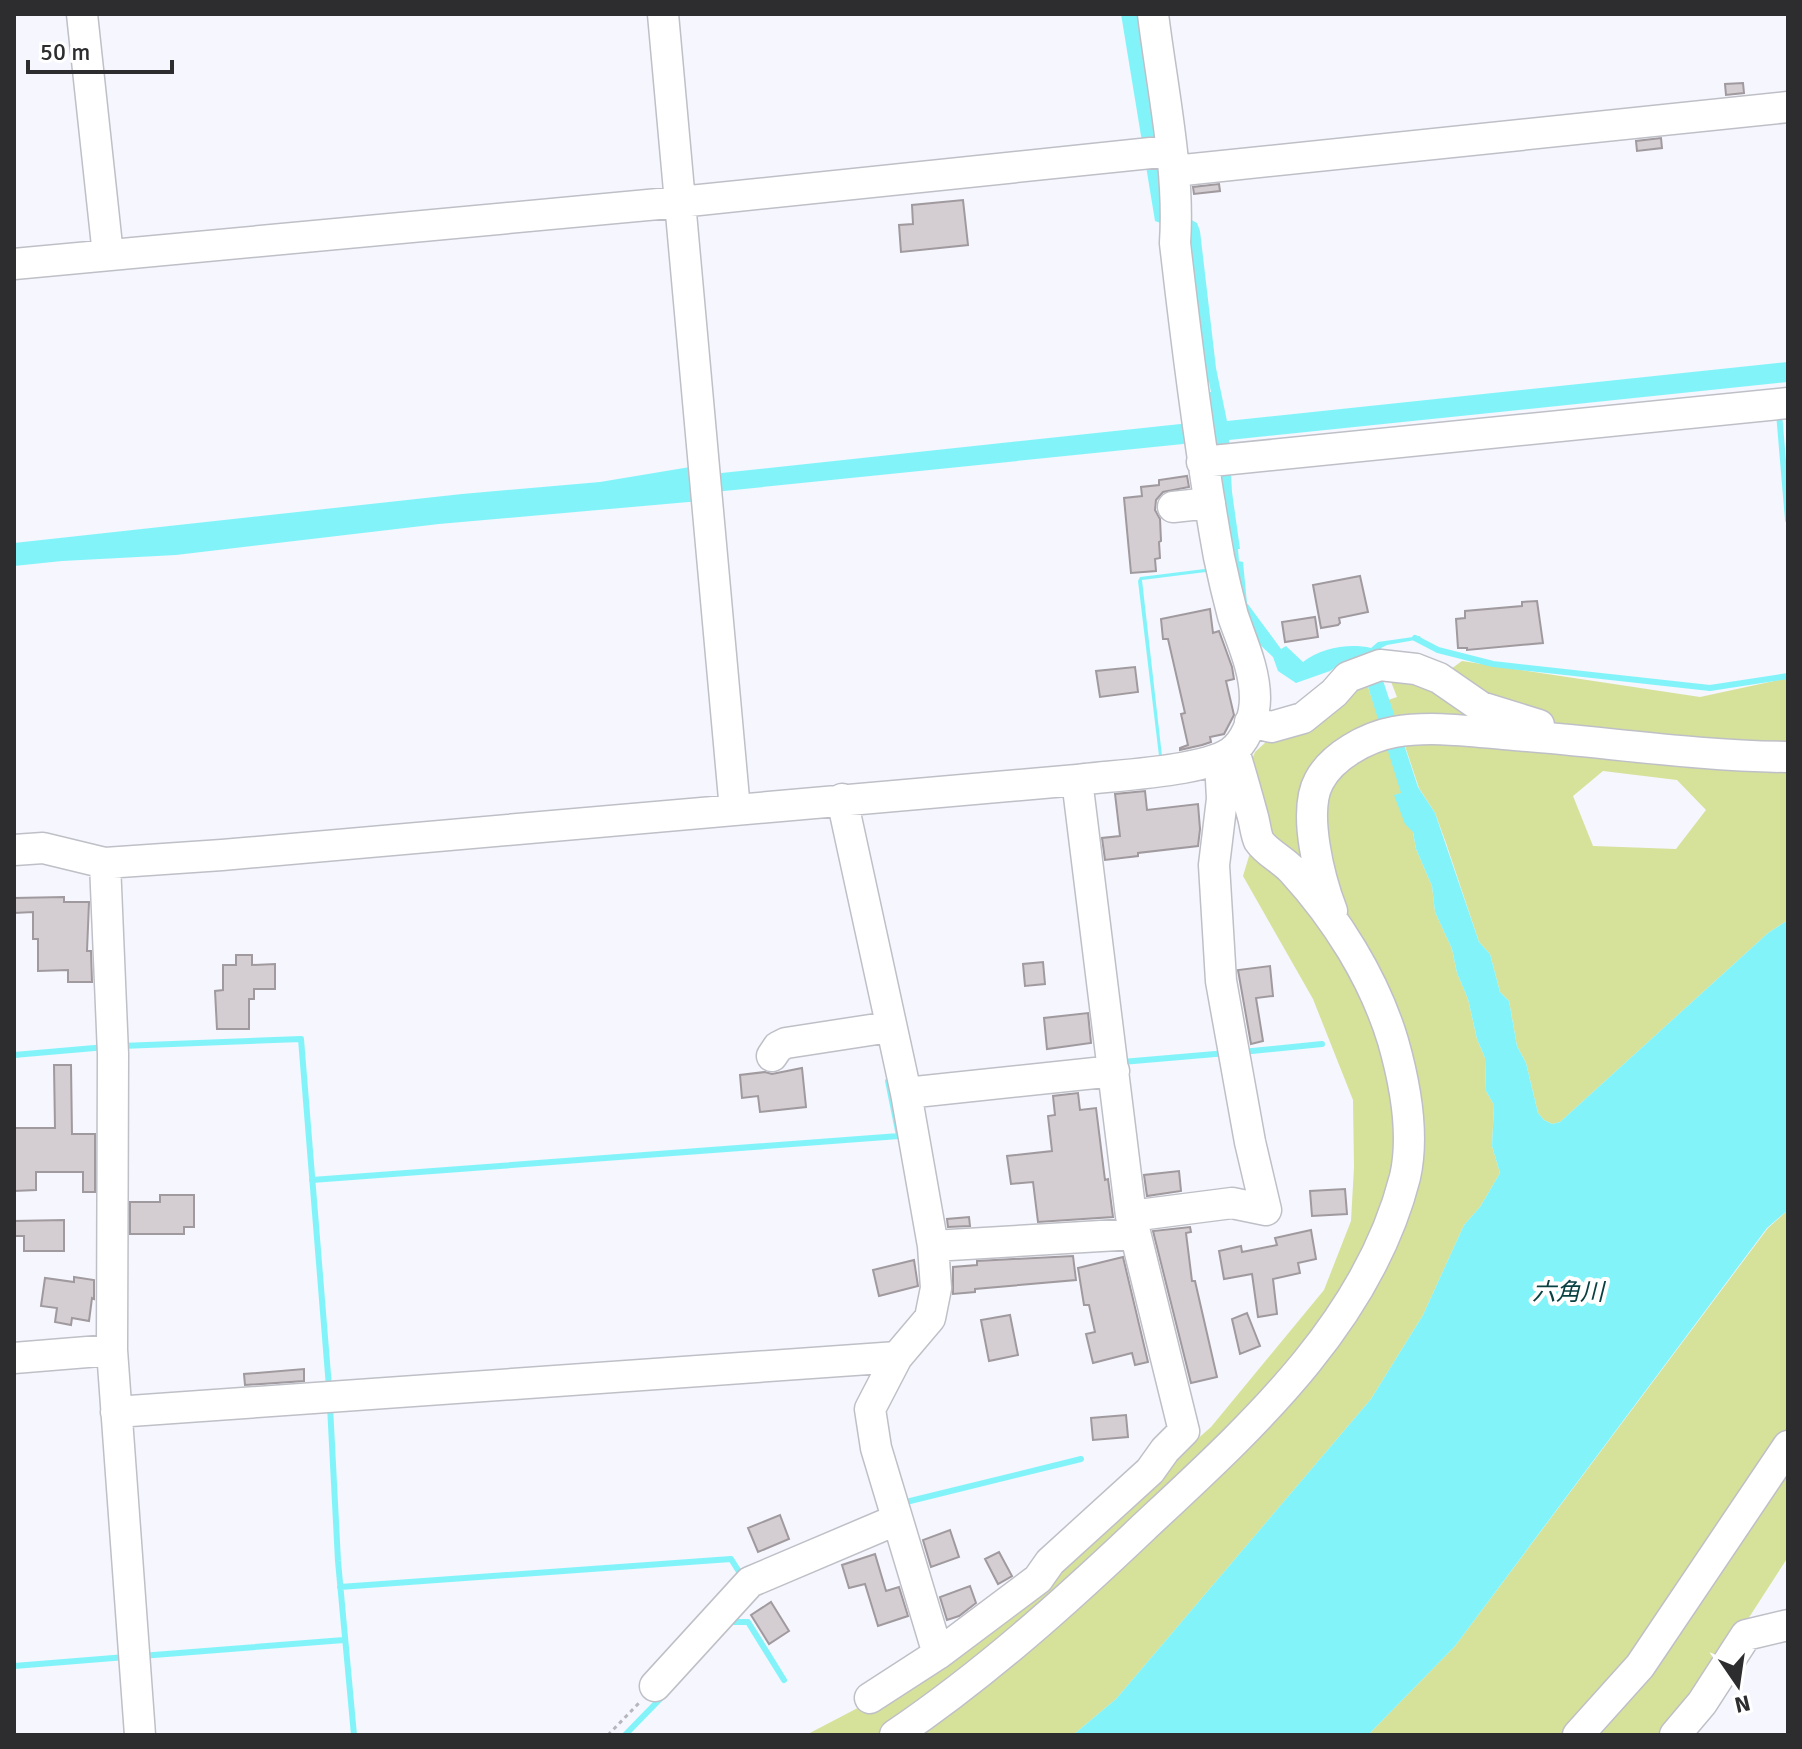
<svg xmlns="http://www.w3.org/2000/svg" width="1802" height="1749" font-family="Signika,'Noto Sans JP',sans-serif">
<style>
.green{fill:#d6e19a;fill-rule:evenodd}
.water{fill:#82f4f9}
.lines{fill:none;stroke-linecap:round;stroke-linejoin:round}
.stream{stroke:#82f4f9;stroke-width:6}
.building{fill:#d4cdd2;stroke:#a09a9e;stroke-width:2}
.minor-casing{stroke:#bfc0c7;stroke-width:33}
.path{stroke:#b6b6bd;stroke-width:3;stroke-dasharray:4 4;stroke-linecap:butt}
.minor{stroke:#fff;stroke-width:30}
.labels{text-anchor:middle;dominant-baseline:central;stroke-width:8;stroke-linejoin:round;paint-order:stroke}
.water-label{font-size:24px;font-style:italic;fill:#094143;stroke:#fff}
</style>
<rect width="100%" height="100%" fill="#f5f6fe"/>
<!-- green -->
<path class="green" d="M1462,661L1700,697L1788,678V920L1768,933L1560,1122L1552,1124L1544,1120L1538,1113L1526,1063L1517,1046L1509,1001L1500,992L1490,954L1479,942L1446,843L1435,813L1419,788L1398,725L1402,793L1395,795L1413,832L1416,849L1432,886L1435,912L1452,949L1457,973L1468,999L1477,1039L1485,1058L1486,1091L1494,1105L1492,1146L1500,1173L1480,1207L1464,1225L1423,1315L1371,1399L1116,1699L1073,1735H806L940,1665L1211,1427L1324,1290L1351,1221L1354,1167L1353,1100L1313,999L1243,876L1260,820L1252,759L1255,752L1267,741L1367,684L1374,705L1397,697L1388,674L1433,682ZM1603,771L1677,780L1706,810L1676,849L1593,846L1573,796Z
M1788,1210V1557L1697,1698L1663,1735H1368L1455,1646L1768,1228Z"/>
<!-- water -->
<path class="water" d="M1121,14H1140L1162,204L1197,223L1200,231L1216,368L1227,421L1788,362V382L1229,440L1232,492L1240,549H1238L1239,561L1243,562L1247,603L1281,649L1286,646L1303,662C1321,648 1349,643 1371,648L1378,642L1420,636L1421,639L1387,645L1381,648L1383,655L1375,656L1418,787L1435,813L1479,942L1490,954L1500,992L1509,1001L1517,1046L1526,1063L1538,1113L1544,1120L1552,1124L1560,1122L1768,933L1788,920V1210L1767,1228L1455,1646L1368,1735H1073L1116,1699L1371,1399L1423,1315L1464,1225L1480,1207L1500,1173L1492,1146L1494,1105L1486,1091L1485,1058L1477,1039L1468,999L1457,973L1452,949L1435,912L1432,886L1416,849L1413,832L1405,824L1394,795L1401,793L1360,661L1351,664L1343,662L1330,671L1296,683L1278,671L1273,657L1257,642L1230,569L1142,580L1162,756H1159L1138,581L1140,577L1229,566L1193,443L714,492L700,501L439,524L176,555L62,561L14,566V543L462,494L600,482L696,466L712,474L1190,423L1206,392H1211L1209,382L1204,383L1186,232L1155,221Z"/>
<g class="lines">
<!-- stream -->
<path class="stream" d="M1779,413L1788,520
M1415,638L1438,650L1493,664L1710,688L1788,676
M121,1046L301,1039L329,1387
M1242,1052L1322,1044
M14,1055L106,1047
M1122,1062L1227,1053
M312,1180L899,1136L888,1081L896,1080
M330,1406L338,1561L354,1735
M902,1503L1081,1459
M340,1587L731,1559L743,1578
M734,1622H748L784,1680
M141,1656L344,1640
M14,1666L126,1657
M625,1735L662,1697"/>
</g>
<!-- building -->
<path class="building" d="M1743,83L1744,93L1726,95L1725,84Z
M1661,138L1662,148L1637,151L1636,141Z
M1219,184L1220,191L1194,194L1193,187Z
M963,200L968,245L901,252L899,225L913,224L912,205Z
M1187,476L1189,487L1163,492L1156,500L1155,510L1160,519L1161,541L1159,542L1160,558L1155,559L1156,571L1131,573L1124,498L1142,496L1141,487L1159,485V480Z
M1360,576L1368,612L1339,618L1340,623L1338,625L1321,628L1313,585Z
M1537,601L1543,643L1467,650V648H1458L1456,619L1465,618V611L1522,606V602Z
M1210,609L1213,633L1219,631L1232,667L1234,679L1226,681L1234,715L1224,734L1210,737L1211,742L1202,745L1180,750V748L1188,745L1181,714L1185,713L1168,639H1163L1161,619Z
M1315,617L1318,637L1285,642L1282,622Z
M1135,667L1138,692L1100,697L1096,671Z
M1145,791L1147,810L1198,804L1200,829L1198,846L1138,853V856L1105,860L1102,838L1120,836L1115,794Z
M64,897V902H89L87,951H91L92,982H68V970L38,971V939H33V912L14,913V898Z
M236,955H252V965L275,964V989H254V999H249V1029H217L215,991L223,990V965H236Z
M1043,962L1045,984L1025,986L1023,964Z
M1270,966L1273,996L1256,998L1263,1041L1251,1044L1238,970Z
M1088,1013L1091,1043L1047,1049L1044,1018Z
M54,1065H71L72,1134H95V1192H83V1172H36V1190L14,1191V1128H55Z
M802,1068L806,1107L760,1112L758,1096L742,1098L740,1075L765,1072L772,1074Z
M1078,1093L1080,1110L1096,1108L1105,1180L1108,1179L1113,1217L1038,1222L1033,1182L1011,1184L1007,1156L1052,1151L1048,1116L1055,1115L1053,1096Z
M1179,1171L1181,1191L1147,1196L1144,1175Z
M1345,1189L1347,1214L1312,1216L1310,1191Z
M160,1195H194V1227H184V1234H130V1202H160Z
M969,1217L970,1226L948,1227L947,1219Z
M64,1220V1251H24V1236H14V1221Z
M1190,1227L1191,1232L1186,1233L1192,1281H1195L1217,1377L1191,1383L1153,1231Z
M1311,1230L1316,1259L1298,1263L1300,1273L1273,1279L1277,1314L1258,1317L1252,1274L1224,1279L1219,1251L1241,1246L1242,1252L1277,1245L1275,1238Z
M1073,1256L1076,1280L975,1289V1292L953,1294V1267L977,1265V1261Z
M1123,1257L1148,1362L1135,1365L1132,1353L1093,1363L1086,1334L1095,1332L1089,1305H1084L1078,1268Z
M914,1260L918,1286L879,1296L873,1270Z
M74,1277L94,1280V1299L92,1298L89,1321L72,1318L71,1325L55,1322L57,1308L41,1306L45,1278L74,1282Z
M1247,1313L1260,1346L1240,1354L1232,1319Z
M1010,1315L1018,1355L989,1361L981,1320Z
M304,1369V1381L245,1385L244,1374Z
M1126,1415L1128,1437L1093,1440L1091,1418Z
M780,1515L789,1539L758,1552L748,1528Z
M950,1530L959,1557L931,1567L923,1540Z
M999,1552L1012,1576L998,1584L985,1559Z
M875,1554L886,1591L899,1587L908,1616L878,1626L865,1584L849,1588L842,1565Z
M970,1586L976,1603L959,1616L947,1620L940,1597Z
M771,1602L789,1631L769,1644L751,1615Z"/>
<g class="lines">
<!-- minor casing -->
<g class="minor-casing">
<path id="minor" d="M82,14L108,255
M663,14L735,810
M1174,171L1788,107
M14,264L680,202L1170,151
M1202,462L1788,403
M1173,507L1210,503
M1250,722L1271,727L1303,718L1334,693L1348,677L1380,665L1416,669L1439,678L1481,707L1539,725
M842,799L906,1093L933,1246L936,1288L930,1318L897,1357L870,1409L876,1448L938,1654
M14,850L43,848L105,863L222,855L1077,780C1113,775 1214,772 1236,748C1248,736 1255,715 1255,698C1255,670 1242,642 1233,616C1228,597 1223,576 1219,557C1200,453 1187,348 1175,243C1180,169 1162,88 1153,14
M105,863L113,1054L112,1350L140,1735
M1332,911C1320,880 1302,812 1319,781C1332,756 1367,737 1394,732C1433,725 1475,732 1515,735C1606,742 1697,756 1788,757
M772,1056L778,1047L786,1043L890,1027
M906,1093L1114,1071
M1131,1216L1232,1203L1266,1210L1250,1142L1221,981L1214,865L1222,799L1220,760
M933,1246L1135,1234
M14,1358L112,1350
M116,1412L897,1357
M655,1686L750,1582L896,1520
M870,1698L938,1654L1038,1579L1050,1562L1150,1471L1165,1450L1184,1431L1131,1216L1077,780
M895,1735C985,1674 1065,1602 1144,1527C1250,1428 1368,1323 1405,1177C1415,1133 1405,1083 1393,1041C1374,978 1336,918 1292,870C1283,860 1266,852 1259,841C1256,835 1255,824 1253,817C1247,795 1241,773 1234,751
M1578,1735L1640,1666L1788,1446
M1675,1735L1702,1703L1746,1635L1788,1625"/>
</g>
<!-- path -->
<path class="path" d="M608,1735L639,1703"/>
<!-- minor -->
<use href="#minor" class="minor"/>
</g>
<g class="labels">
<!-- water labels -->
<g class="water-label">
<text x="1568" y="1292">六角川</text>
</g>
</g>
<!-- border -->
<rect width="1802" height="1749" fill="none" stroke="#2d2d30" stroke-width="32"/>
<!-- north arrow -->
<g transform="translate(1738 1685) rotate(167)" stroke="#ffffff" stroke-width="6" paint-order="stroke">
<path d="M0-6L14 30L0 20L-14 30Z" fill="#2d2d30"/>
<text y="-12" font-size="22" font-weight="bold" text-anchor="middle" fill="#2d2d30">N</text>
</g>
<!-- scale -->
<path d="M28 60v12h144v-12" fill="none" stroke="#2d2d30" stroke-width="4"/>
<text x="40" y="60" font-size="24" fill="#2d2d30" stroke="#ffffff" stroke-width="6" paint-order="stroke">50 m</text>
</svg>
